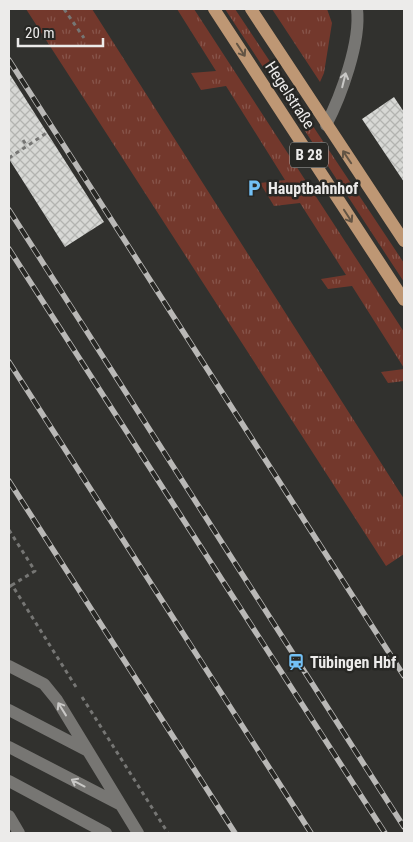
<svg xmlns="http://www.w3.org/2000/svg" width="413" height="842" font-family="'Roboto Condensed',sans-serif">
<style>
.grass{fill:url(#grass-tufts)}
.building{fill:url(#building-cross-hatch)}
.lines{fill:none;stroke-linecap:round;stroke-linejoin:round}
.path{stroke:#767674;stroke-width:3;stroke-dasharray:4 4;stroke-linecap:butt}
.service{stroke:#777673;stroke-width:12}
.minor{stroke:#777673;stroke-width:12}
.tertiary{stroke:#777673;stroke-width:12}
.primary{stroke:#be9774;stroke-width:12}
.rail-casing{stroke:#b9b8b6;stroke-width:5.5}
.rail{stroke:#272724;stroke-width:4;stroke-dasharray:11;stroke-linecap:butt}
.oneway{stroke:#635444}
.oneway2{stroke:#c9c8c6}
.labels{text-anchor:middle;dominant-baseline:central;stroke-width:5;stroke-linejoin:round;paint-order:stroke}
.shield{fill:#272724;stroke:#b1b0af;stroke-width:1}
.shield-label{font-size:15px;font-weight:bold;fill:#ecebea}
.street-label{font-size:16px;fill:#ecebea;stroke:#272724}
.poi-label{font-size:16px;font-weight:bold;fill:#ecebea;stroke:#272724;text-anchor:start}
</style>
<defs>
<pattern id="grass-tufts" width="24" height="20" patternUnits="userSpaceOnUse" patternTransform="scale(1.25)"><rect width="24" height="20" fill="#73382c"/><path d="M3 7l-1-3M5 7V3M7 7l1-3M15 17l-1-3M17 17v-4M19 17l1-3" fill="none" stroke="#87554b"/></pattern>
<pattern id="building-cross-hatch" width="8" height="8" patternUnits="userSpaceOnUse" patternTransform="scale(1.25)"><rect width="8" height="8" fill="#d7d8d5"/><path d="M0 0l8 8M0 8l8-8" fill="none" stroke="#b3b4b1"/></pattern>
</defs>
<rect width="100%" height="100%" fill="#31312e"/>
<!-- grass -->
<path class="grass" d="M26,9H92L404,499V554L386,566Z
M177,9H194L404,332V368L352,286L328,289L321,279L346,275L300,203L274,206L260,183L285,180L226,86L201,90L191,73L216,71Z
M225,9H235L404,263V282Z
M272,9H327L332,23L324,73L320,82Z
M404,369V381L388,383L381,372Z"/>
<!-- building -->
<path class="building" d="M9,73L104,222L65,247L9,159Z
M394,97L404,112V182L362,119Z"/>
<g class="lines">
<!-- path -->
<path class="path" d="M64,9L84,38
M23,140L27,146
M9,158L48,132
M9,530L35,571L12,585
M9,587L12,585L76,687
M82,697L168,833"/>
<!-- service -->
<path class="service" d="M9,666L44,684L57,700L138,833
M9,710L88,751
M9,747L121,805
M9,781L106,833"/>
<!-- minor -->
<path class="minor" d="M326,125C341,96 361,42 357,9"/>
<!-- tertiary -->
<path class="tertiary" d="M9,816L19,833"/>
<!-- primary -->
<path class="primary" d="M214,9L404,300
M251,9L404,241"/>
<!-- rail casing -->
<g class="rail-casing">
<path id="rail" d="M9,60L404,676
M9,210L404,827
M9,249L385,833
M9,362L311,833
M9,481L235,833"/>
</g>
<!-- rail -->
<use href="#rail" class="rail"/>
</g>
<!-- one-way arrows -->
<defs><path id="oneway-shaft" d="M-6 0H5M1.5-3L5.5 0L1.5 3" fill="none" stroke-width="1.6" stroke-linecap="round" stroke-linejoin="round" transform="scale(1.25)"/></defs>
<g class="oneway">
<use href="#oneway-shaft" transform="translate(241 50) rotate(57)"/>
<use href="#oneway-shaft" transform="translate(347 157) rotate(-124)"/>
<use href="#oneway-shaft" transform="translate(348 216) rotate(57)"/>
</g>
<g class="oneway2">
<use href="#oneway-shaft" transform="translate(344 80) rotate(-76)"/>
<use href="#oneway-shaft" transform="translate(62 709) rotate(-122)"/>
<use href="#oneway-shaft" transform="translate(78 783) rotate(-152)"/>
</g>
<!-- icons -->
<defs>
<g id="parking-bare" transform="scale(1.35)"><path d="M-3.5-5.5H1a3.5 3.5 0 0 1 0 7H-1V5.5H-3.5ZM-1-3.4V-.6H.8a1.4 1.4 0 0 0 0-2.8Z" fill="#73c1f6" stroke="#272724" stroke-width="2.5" paint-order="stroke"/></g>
<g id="station-bare" transform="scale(1.35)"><path d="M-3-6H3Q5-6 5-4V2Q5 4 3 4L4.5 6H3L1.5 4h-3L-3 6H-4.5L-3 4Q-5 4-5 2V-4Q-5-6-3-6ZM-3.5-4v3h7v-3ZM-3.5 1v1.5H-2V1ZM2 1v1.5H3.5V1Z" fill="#73c1f6" stroke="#272724" stroke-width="2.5" paint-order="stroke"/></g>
</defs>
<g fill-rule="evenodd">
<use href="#parking-bare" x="254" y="188"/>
<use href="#station-bare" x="296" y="662"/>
</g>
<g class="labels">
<!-- shield labels -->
<rect class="shield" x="290" y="142.5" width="38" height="25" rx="4"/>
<g class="shield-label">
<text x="309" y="155">B 28</text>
</g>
<!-- street labels -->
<g class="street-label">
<text transform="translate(290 95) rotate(57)">Hegelstraße</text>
</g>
<!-- poi labels -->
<g class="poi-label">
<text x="268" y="188">Hauptbahnhof</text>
<text x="310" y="662">Tübingen Hbf</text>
</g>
</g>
<!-- border -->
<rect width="413" height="842" fill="none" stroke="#ecebea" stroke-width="20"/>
<!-- scale -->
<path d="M18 38v8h85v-8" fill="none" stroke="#ecebea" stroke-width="2.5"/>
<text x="25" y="38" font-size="15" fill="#ecebea" stroke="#272724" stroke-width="4" paint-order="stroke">20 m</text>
</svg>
